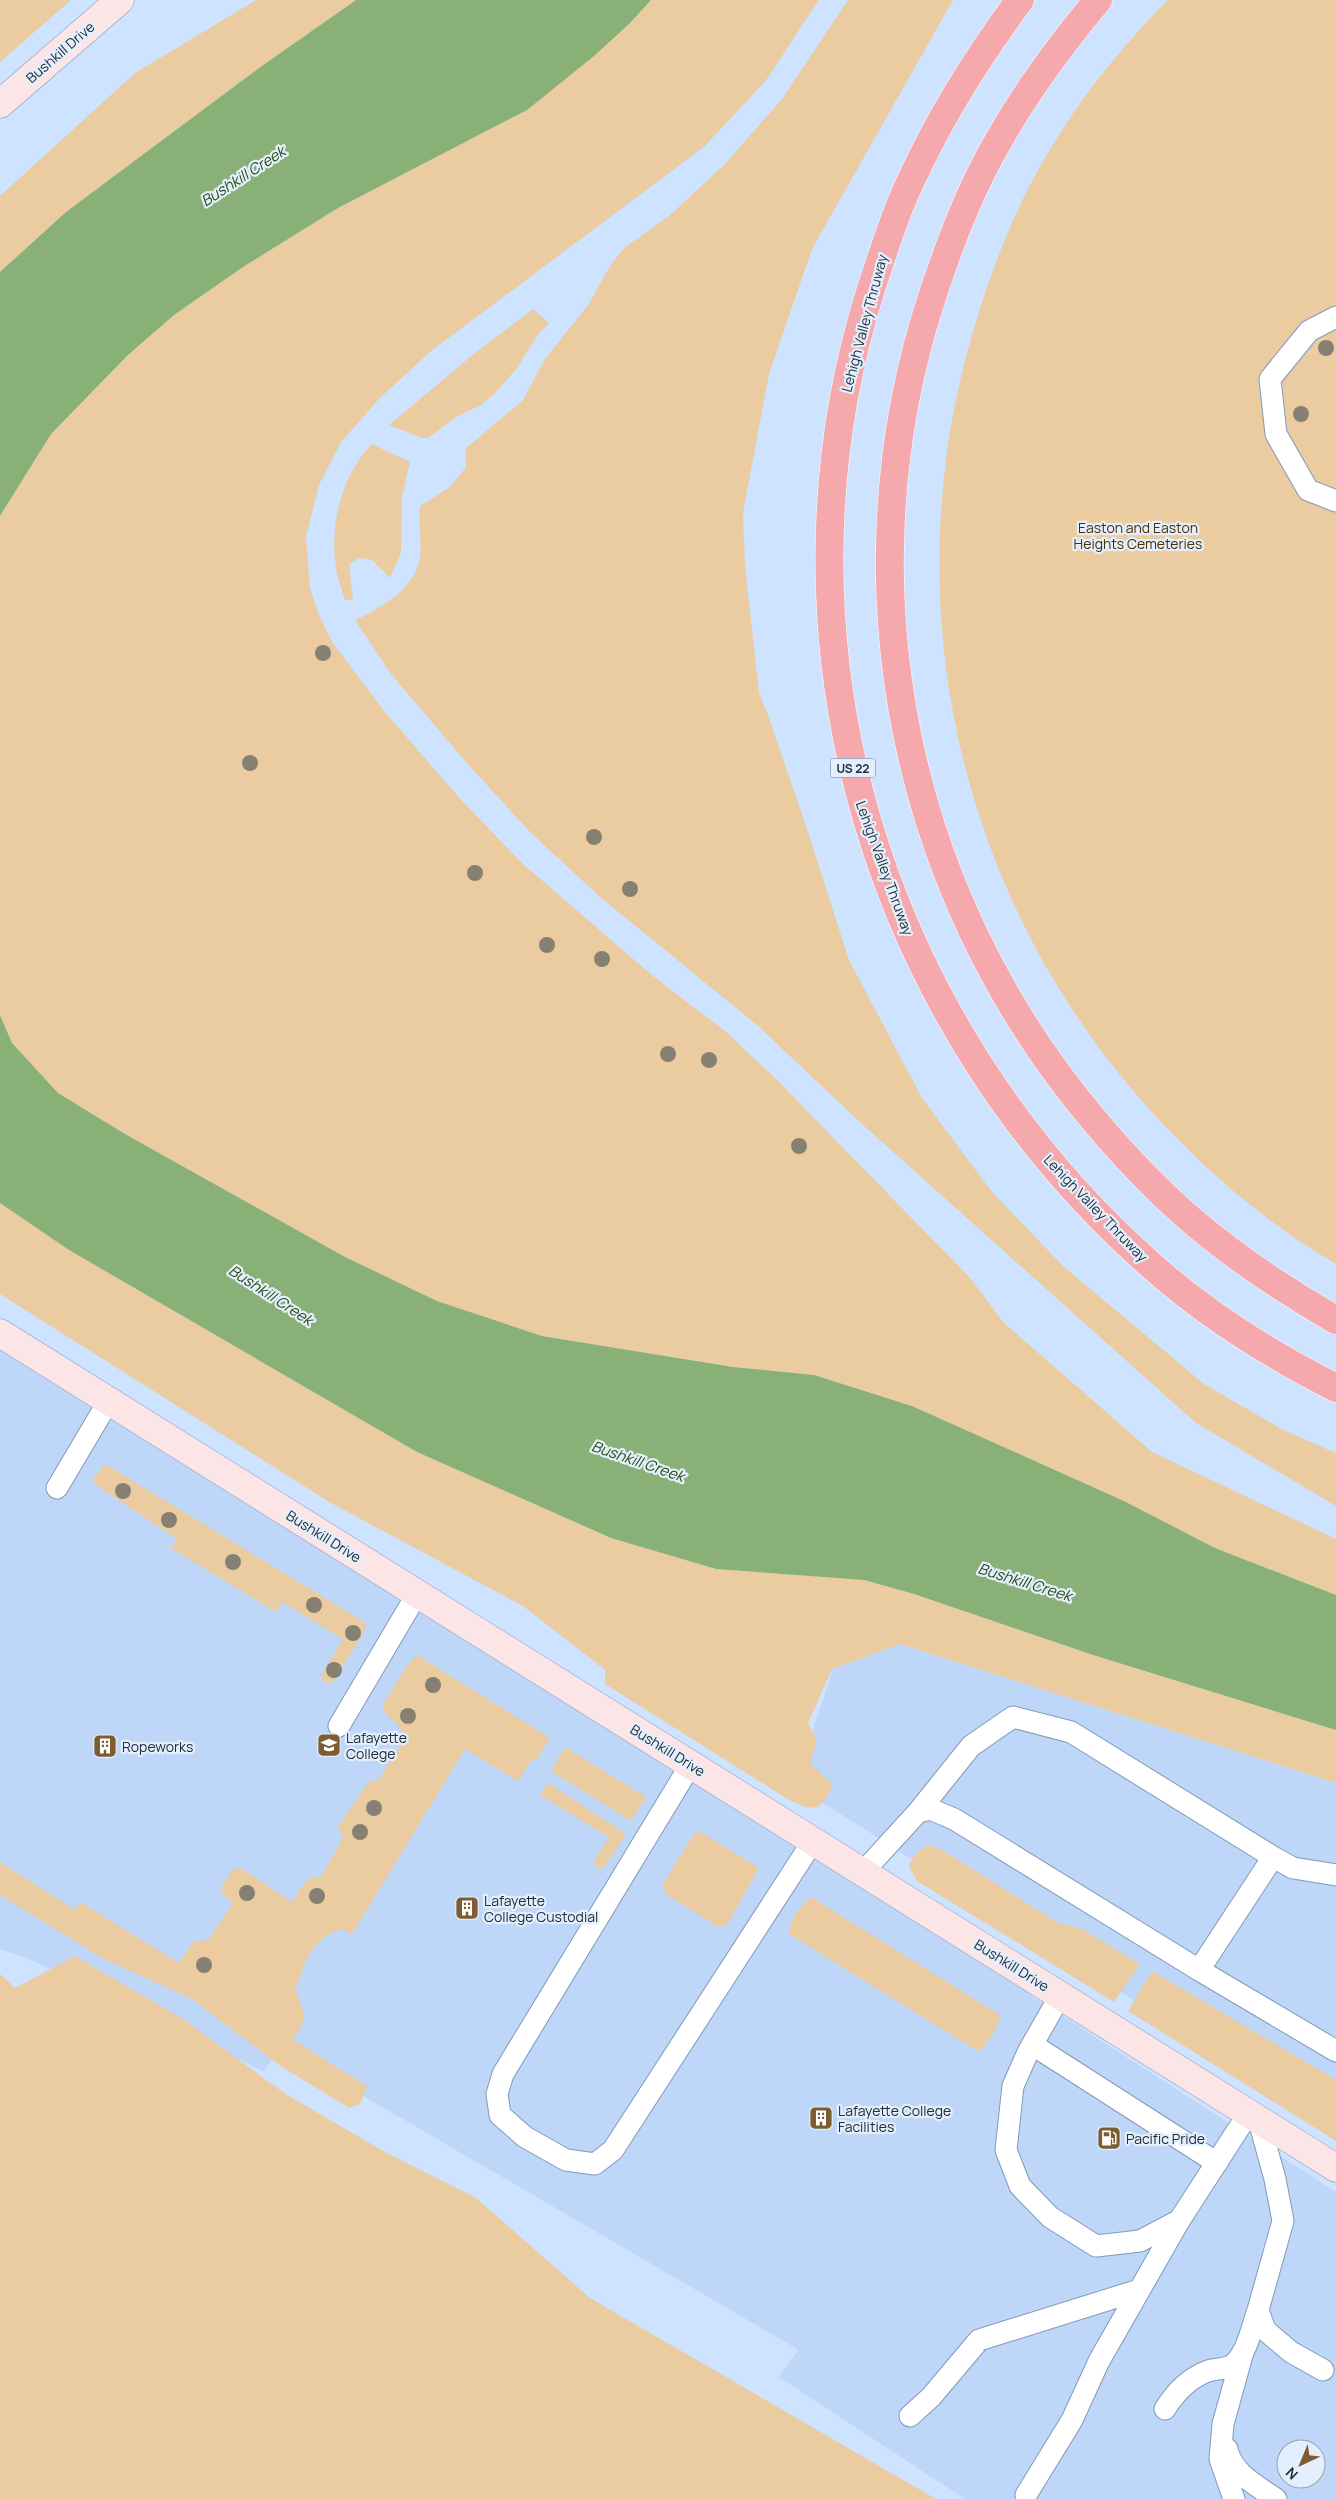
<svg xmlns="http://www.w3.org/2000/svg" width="1336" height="2499" viewBox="0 0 1336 2499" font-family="Manrope,sans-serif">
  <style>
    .built { fill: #bed6f7; fill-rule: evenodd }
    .green { fill: #ebcca1 }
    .water { fill: #89b077 }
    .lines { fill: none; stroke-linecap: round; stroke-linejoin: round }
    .lane-casing { stroke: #8199ba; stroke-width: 23 }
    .secondary-casing { stroke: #8199ba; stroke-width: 29 }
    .highway-casing { stroke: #fff; stroke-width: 29 }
    .lane { stroke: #fff; stroke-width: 21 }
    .secondary { stroke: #fce5e6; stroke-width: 28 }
    .highway { stroke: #f5a9ad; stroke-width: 28 }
    .tree { fill: #868073 }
    .labels { text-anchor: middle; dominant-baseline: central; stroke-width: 4.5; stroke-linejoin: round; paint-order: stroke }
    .shield { fill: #e4effd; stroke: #5d6774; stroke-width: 1 }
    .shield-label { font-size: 12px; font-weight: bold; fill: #232d3a }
    .street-label { font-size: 14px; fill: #232d3a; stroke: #e4effd }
    .park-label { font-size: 14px; fill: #4b2f00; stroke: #e4effd }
    .poi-label { font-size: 14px; fill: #232d3a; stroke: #e4effd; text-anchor: start }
    .water-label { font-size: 15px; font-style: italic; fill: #284c11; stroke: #e4effd }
  </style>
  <rect width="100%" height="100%" fill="#cee3ff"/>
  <path class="built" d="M 0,1330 L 1039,1981 L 1030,1995 L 1336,2192 L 1336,2499 L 965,2499 L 779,2377 L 799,2350 L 281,2048 L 263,2071 L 29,1959 L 0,1949 ZM 1286,2449 L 1316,2449 L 1316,2479 L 1286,2479 Z
    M 900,1644 L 1336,1783 L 1336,2129 L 795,1785 L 833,1669 Z"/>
  <path class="green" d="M 0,0 L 71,0 L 0,62 Z
    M 256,0 L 356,0 L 259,68 L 66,212 L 0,272 L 0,196 L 135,73 Z
    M 651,0 L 819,0 L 767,79 L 705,146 L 431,351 L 380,398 L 341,442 L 319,485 L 306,536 L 310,588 L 319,615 L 332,642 L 385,712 L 462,801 L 523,864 L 653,976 L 725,1031 L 777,1080 L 972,1280 L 1003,1322 L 1152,1452 L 1336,1539 L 1336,1595 L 1215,1548 L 1124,1501 L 912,1406 L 814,1375 L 733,1367 L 542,1336 L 437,1301 L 345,1257 L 125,1134 L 58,1093 L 12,1043 L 0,1015 L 0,516 L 51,434 L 128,355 L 174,315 L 243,267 L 338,208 L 527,110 L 630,23 Z
    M 848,0 L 953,0 L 812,249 L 769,374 L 743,513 L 745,566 L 759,693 L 768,715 L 807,829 L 849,960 L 922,1098 L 992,1192 L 1063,1266 L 1204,1384 L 1283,1430 L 1336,1453 L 1336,1506 L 1196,1423 L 862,1124 L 757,1025 L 600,897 L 530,832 L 465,761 L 391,674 L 355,620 C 381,608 415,589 420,557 C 422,540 418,523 420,506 L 450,487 L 466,467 L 466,448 L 523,400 L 545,359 L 588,305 L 610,266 L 624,248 L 669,216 L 724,165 L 782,99 Z
    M 1168,0 L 1336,0 L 1336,1264 C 1259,1219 1193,1160 1135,1093 C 950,877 892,582 979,312 C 995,261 1015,210 1042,163 C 1076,103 1119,49 1168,0 Z
    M 533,309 L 549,323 L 537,336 L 517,368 L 495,393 L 481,405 L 458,416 L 428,438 L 422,438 L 389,425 L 475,353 Z
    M 372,444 L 410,462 L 402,497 L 401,553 L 390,578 L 372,560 L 359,558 L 349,564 L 353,600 L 345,600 C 342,589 337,578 336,567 C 329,525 342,474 372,444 Z
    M 0,1203 L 69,1250 L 417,1452 L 611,1538 L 716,1569 L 864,1580 L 914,1594 L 1093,1655 L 1336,1730 L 1336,1783 L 900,1644 L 832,1669 L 808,1723 L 817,1740 L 810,1763 L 833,1785 C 820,1812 815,1812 789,1800 L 605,1684 L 605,1670 L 523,1606 L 331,1503 L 0,1294 Z
    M 105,1464 L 366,1623 L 364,1632 L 333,1682 L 328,1684 L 323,1681 L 321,1675 L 343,1639 L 282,1602 L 276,1612 L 171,1548 L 177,1539 L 93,1483 L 94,1478 Z
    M 417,1655 L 550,1738 L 537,1759 L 531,1761 L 518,1781 L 465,1749 L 352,1934 L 342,1929 C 309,1940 307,1960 295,1989 C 304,2013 310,2019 292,2039 L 367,2086 L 360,2104 L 349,2108 L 279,2065 L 192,1999 L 102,1958 L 0,1895 L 0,1862 L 75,1910 L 80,1902 L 179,1963 L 193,1942 L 208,1940 L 233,1903 L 223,1894 L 221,1887 L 233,1869 L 241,1868 L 292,1902 C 299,1892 306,1873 320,1878 L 343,1838 L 338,1827 L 367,1784 L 372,1780 L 378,1781 L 403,1741 C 406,1724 387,1722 382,1706 L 407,1666 Z
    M 565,1747 L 646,1797 L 631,1821 L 551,1771 Z
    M 548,1783 L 626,1834 L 602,1870 L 593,1863 L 609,1837 L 540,1795 Z
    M 699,1831 L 759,1868 L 727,1925 L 719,1927 L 667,1895 L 662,1886 L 693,1835 Z
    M 930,1845 L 942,1850 L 1058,1923 L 1082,1929 L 1140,1964 L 1114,2002 L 917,1881 L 909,1866 C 914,1854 918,1850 930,1845 Z
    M 811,1897 L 1000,2015 C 999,2029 988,2041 979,2052 L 789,1934 C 790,1917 799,1908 811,1897 Z
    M 75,1956 L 183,2019 L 287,2095 L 387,2153 L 476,2198 L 590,2298 L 936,2499 L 0,2499 L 0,1974 L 15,1988 Z
    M 1152,1971 L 1336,2080 L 1336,2141 L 1128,2011 Z"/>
  <path class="water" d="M 356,0 L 651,0 L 630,23 L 594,56 L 527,110 L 338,208 L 243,267 L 174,315 L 128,355 L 51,434 L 0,516 L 0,272 L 66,212 L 259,68 Z
    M 0,1015 L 12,1043 L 58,1093 L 125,1134 L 345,1257 L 437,1301 L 542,1336 L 733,1367 L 814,1375 L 912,1406 L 1124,1501 L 1215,1548 L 1336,1595 L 1336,1730 L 1093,1655 L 914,1594 L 864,1580 L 716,1569 L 611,1538 L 417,1452 L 69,1250 L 0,1203 Z"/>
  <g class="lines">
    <g class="lane-casing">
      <path id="lane" d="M 1336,317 L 1309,331 L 1270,379 L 1276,434 L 1308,490 L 1336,501
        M 57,1488 L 108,1402
        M 339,1726 L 417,1594
        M 691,1764 L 503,2074 L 497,2094 L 500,2115 L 525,2137 L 566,2160 L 595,2164 L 613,2150 L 813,1841
        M 918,1812 L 930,1809 L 954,1819 L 1199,1970
        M 1273,1857 L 1293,1868 L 1336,1875
        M 863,1872 L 918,1812 L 971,1746 L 1013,1717 L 1071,1732 L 1273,1857 L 1199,1970 L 1336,2051
        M 1060,1996 L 1028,2052 L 1013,2086 L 1006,2150 L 1020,2186 L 1050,2217 L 1096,2246 L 1140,2241 L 1178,2221
        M 1033,2045 L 1217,2163
        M 1259,2121 L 1275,2179 L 1283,2221 L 1258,2310 L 1265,2330 L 1291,2352 L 1323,2370
        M 1165,2409 C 1175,2393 1189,2378 1208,2371 C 1215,2369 1225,2369 1231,2366 C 1247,2356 1252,2326 1258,2310
        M 910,2416 L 931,2397 L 979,2340 L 1139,2290
        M 1227,2449 C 1232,2473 1256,2485 1276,2499
        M 1026,2495 L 1072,2420 L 1099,2361 L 1179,2221 L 1248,2114
        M 1234,2499 L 1220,2459 L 1223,2424 L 1243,2352"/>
    </g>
    <g class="secondary-casing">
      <path id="secondary" d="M 0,104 L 120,0
        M 0,1333 L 1336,2168"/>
    </g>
    <g class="highway-casing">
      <path id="highway" d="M 1020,0 C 979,55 943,112 914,174 C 896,210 884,250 871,289 C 760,640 877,1025 1153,1267 C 1208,1316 1271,1355 1336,1388
        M 1098,0 C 1062,43 1028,89 1000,138 C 971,187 951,240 933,294 C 839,577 901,892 1094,1120 C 1125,1157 1159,1193 1196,1224 C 1240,1261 1287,1292 1336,1320"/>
    </g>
    <use href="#lane" class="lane"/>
    <use href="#secondary" class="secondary"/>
    <use href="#highway" class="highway"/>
  </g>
  <g class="tree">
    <circle cx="1326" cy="348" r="8"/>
    <circle cx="1301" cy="414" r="8"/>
    <circle cx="323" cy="653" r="8"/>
    <circle cx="250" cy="763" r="8"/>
    <circle cx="594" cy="837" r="8"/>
    <circle cx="475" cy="873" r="8"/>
    <circle cx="630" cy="889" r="8"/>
    <circle cx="547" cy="945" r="8"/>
    <circle cx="602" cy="959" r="8"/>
    <circle cx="668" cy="1054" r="8"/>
    <circle cx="709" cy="1060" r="8"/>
    <circle cx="799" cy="1146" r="8"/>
    <circle cx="123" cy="1491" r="8"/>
    <circle cx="169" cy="1520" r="8"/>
    <circle cx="233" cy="1562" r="8"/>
    <circle cx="314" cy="1605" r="8"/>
    <circle cx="353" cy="1633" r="8"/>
    <circle cx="334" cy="1670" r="8"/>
    <circle cx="433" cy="1685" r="8"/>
    <circle cx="408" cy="1716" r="8"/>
    <circle cx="374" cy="1808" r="8"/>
    <circle cx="360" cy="1832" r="8"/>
    <circle cx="247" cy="1893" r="8"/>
    <circle cx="317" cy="1896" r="8"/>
    <circle cx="204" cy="1965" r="8"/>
  </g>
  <defs>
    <g id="university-square" transform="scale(1.25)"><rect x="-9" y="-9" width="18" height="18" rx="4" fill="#7b5d31" stroke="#e4effd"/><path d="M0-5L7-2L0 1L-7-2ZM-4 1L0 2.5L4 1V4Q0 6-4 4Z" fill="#fff"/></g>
    <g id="building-square" transform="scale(1.25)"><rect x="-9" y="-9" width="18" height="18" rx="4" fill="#7b5d31" stroke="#e4effd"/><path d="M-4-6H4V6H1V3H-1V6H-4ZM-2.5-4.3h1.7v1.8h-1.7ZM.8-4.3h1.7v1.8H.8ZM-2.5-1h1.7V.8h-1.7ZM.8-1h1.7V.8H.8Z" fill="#fff"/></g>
    <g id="fuel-square" transform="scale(1.25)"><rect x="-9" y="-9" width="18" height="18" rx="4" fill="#7b5d31" stroke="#e4effd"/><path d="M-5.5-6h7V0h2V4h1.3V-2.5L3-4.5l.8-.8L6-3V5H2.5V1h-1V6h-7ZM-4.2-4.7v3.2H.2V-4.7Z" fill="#fff"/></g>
  </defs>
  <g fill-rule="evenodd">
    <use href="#university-square" x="329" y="1745"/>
    <use href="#building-square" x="105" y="1746"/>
    <use href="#building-square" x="467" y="1908"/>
    <use href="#building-square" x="821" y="2118"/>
    <use href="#fuel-square" x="1109" y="2138"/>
  </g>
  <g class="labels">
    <rect class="shield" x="830.5" y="758.5" width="45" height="19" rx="4"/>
    <g class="shield-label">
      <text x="853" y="768">US 22</text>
    </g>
    <g class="street-label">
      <text transform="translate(60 52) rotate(-41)">Bushkill Drive</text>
      <text transform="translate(864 323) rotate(-75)">Lehigh Valley Thruway</text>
      <text transform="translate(885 868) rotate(70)">Lehigh Valley Thruway</text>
      <text transform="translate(1096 1208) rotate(46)">Lehigh Valley Thruway</text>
      <text transform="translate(324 1536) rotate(32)">Bushkill Drive</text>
      <text transform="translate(668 1750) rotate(32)">Bushkill Drive</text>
      <text transform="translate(1012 1965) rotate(32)">Bushkill Drive</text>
    </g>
    <g class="park-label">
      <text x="1138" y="527">Easton and Easton<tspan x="1138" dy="16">Heights Cemeteries</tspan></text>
    </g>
    <g class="poi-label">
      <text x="346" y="1737">Lafayette<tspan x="346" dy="16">College</tspan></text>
      <text x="122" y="1746">Ropeworks</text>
      <text x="484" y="1900">Lafayette<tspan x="484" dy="16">College Custodial</tspan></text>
      <text x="838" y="2110">Lafayette College<tspan x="838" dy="16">Facilities</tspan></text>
      <text x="1126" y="2138">Pacific Pride</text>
    </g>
    <g class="water-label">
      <text transform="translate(243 176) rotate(-33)">Bushkill Creek</text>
      <text transform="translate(271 1295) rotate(33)">Bushkill Creek</text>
      <text transform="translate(638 1461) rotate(19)">Bushkill Creek</text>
      <text transform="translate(1025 1582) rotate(17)">Bushkill Creek</text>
    </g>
  </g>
  <g transform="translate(1301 2464) rotate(224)"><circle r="24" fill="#e4effd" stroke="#97a1af"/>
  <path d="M0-4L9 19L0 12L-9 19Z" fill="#7b5d31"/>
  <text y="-8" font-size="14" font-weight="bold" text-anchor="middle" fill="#232d3a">N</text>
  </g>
</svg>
